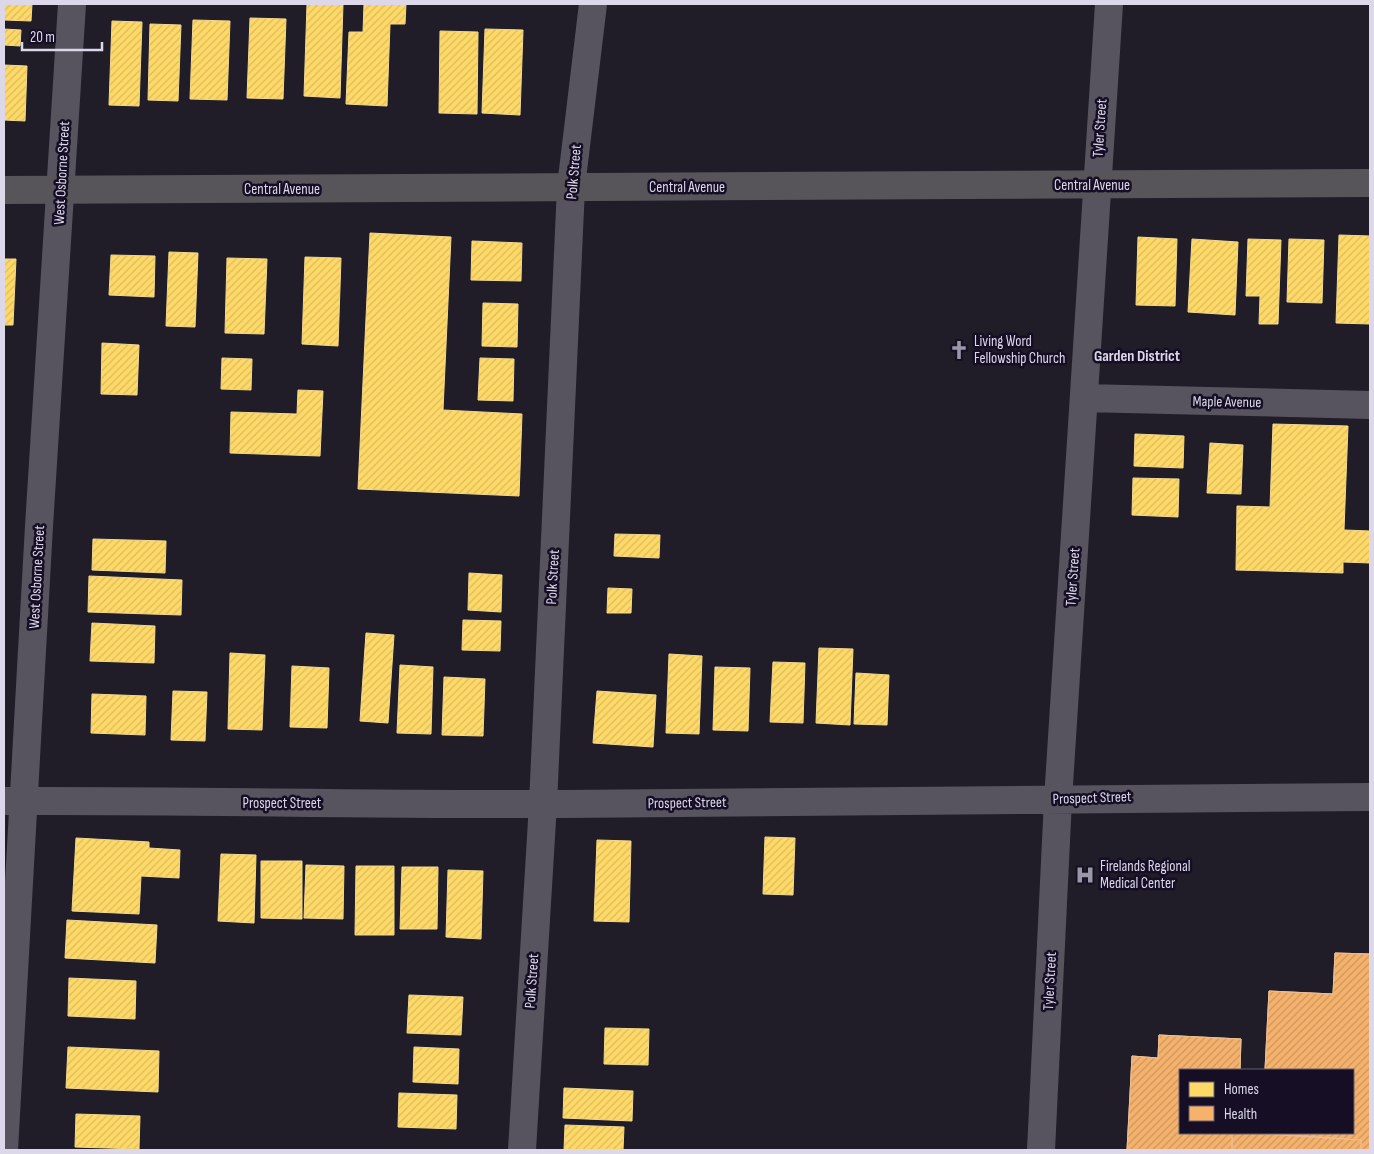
<svg xmlns="http://www.w3.org/2000/svg" width="1374" height="1154" viewBox="0 0 1374 1154" font-family="'Sofia Sans Condensed',sans-serif">
  <style>
    .homes { fill: url(#homes-hatch); stroke: #f4d98d }
    .health { fill: url(#health-hatch); stroke: #eebd91 }
    .lines { fill: none; stroke-linecap: round; stroke-linejoin: round }
    .street { stroke: #57545f; stroke-width: 28 }
    .secondary { stroke: #58555a; stroke-width: 28 }
    .labels { text-anchor: middle; dominant-baseline: central; stroke-width: 5; stroke-linejoin: round; paint-order: stroke }
    .street-label { font-size: 15px; fill: #dcd8e9; stroke: #150e25 }
    .poi-label { font-size: 15px; fill: #dcd8e9; stroke: #150e25; text-anchor: start }
    .neighbourhood-label { font-size: 16px; font-weight: bold; fill: #dcd8e9; stroke: #150e25 }
  </style>
  <defs>
    <pattern id="homes-hatch" width="6" height="6" patternUnits="userSpaceOnUse" patternTransform="scale(1.25)"><rect width="6" height="6" fill="#ffd966"/><path d="M-1 1l2-2M0 6l6-6M5 7l2-2" fill="none" stroke="#d9bb60"/></pattern>
    <pattern id="health-hatch" width="6" height="6" patternUnits="userSpaceOnUse" patternTransform="scale(1.25)"><rect width="6" height="6" fill="#f6b26b"/><path d="M-1 1l2-2M0 6l6-6M5 7l2-2" fill="none" stroke="#c99662"/></pattern>
  </defs>
  <rect width="100%" height="100%" fill="#201d29"/>
  <path class="homes" d="M 4,4 L 32,4 L 31,21 L 4,20 Z
    M 307,4 L 343,4 L 340,98 L 304,96 Z
    M 364,4 L 406,4 L 405,24 L 390,24 L 387,106 L 346,104 L 349,32 L 363,32 Z
    M 250,18 L 286,19 L 283,99 L 247,98 Z
    M 193,20 L 230,21 L 227,100 L 190,99 Z
    M 112,21 L 142,22 L 139,106 L 109,105 Z
    M 150,24 L 181,25 L 178,101 L 148,100 Z
    M 4,29 L 21,30 L 20,46 L 4,45 Z
    M 485,29 L 523,30 L 520,115 L 482,113 Z
    M 440,31 L 478,32 L 477,114 L 439,113 Z
    M 4,65 L 27,66 L 25,121 L 4,120 Z
    M 370,233 L 451,237 L 443,410 L 522,414 L 519,496 L 358,489 Z
    M 1339,235 L 1370,236 L 1370,324 L 1336,323 Z
    M 1138,237 L 1177,239 L 1175,306 L 1136,305 Z
    M 1192,239 L 1238,242 L 1235,315 L 1188,312 Z
    M 1248,239 L 1281,240 L 1278,324 L 1259,324 L 1260,296 L 1246,296 Z
    M 1289,239 L 1324,240 L 1322,303 L 1287,302 Z
    M 472,241 L 522,243 L 521,281 L 471,280 Z
    M 169,252 L 198,253 L 195,327 L 166,326 Z
    M 111,255 L 155,256 L 154,297 L 109,295 Z
    M 305,257 L 341,258 L 338,346 L 302,344 Z
    M 227,258 L 267,259 L 264,334 L 225,333 Z
    M 4,259 L 16,259 L 13,325 L 4,325 Z
    M 483,303 L 518,304 L 517,347 L 482,346 Z
    M 102,343 L 139,345 L 137,395 L 101,394 Z
    M 222,358 L 252,359 L 251,390 L 221,389 Z
    M 480,358 L 514,359 L 513,401 L 478,400 Z
    M 298,390 L 323,391 L 320,456 L 230,453 L 231,412 L 297,414 Z
    M 1273,424 L 1348,426 L 1344,530 L 1370,531 L 1370,563 L 1343,562 L 1343,573 L 1236,570 L 1237,506 L 1270,507 Z
    M 1135,434 L 1184,436 L 1183,468 L 1134,466 Z
    M 1210,443 L 1243,445 L 1241,494 L 1207,493 Z
    M 1133,478 L 1179,479 L 1178,517 L 1132,515 Z
    M 615,534 L 660,535 L 659,558 L 614,556 Z
    M 93,539 L 166,541 L 165,573 L 92,570 Z
    M 469,573 L 502,575 L 501,612 L 468,610 Z
    M 89,576 L 182,580 L 181,615 L 88,612 Z
    M 608,588 L 632,589 L 631,613 L 607,613 Z
    M 463,620 L 501,621 L 500,651 L 462,650 Z
    M 92,623 L 155,626 L 154,663 L 90,661 Z
    M 366,633 L 394,635 L 388,723 L 360,721 Z
    M 819,648 L 853,649 L 850,725 L 816,723 Z
    M 230,653 L 265,655 L 262,730 L 228,729 Z
    M 669,654 L 702,656 L 699,734 L 666,733 Z
    M 773,662 L 805,663 L 803,723 L 770,722 Z
    M 400,665 L 433,667 L 431,734 L 397,733 Z
    M 292,666 L 329,668 L 327,728 L 290,727 Z
    M 715,667 L 750,668 L 748,731 L 713,730 Z
    M 856,673 L 889,675 L 887,725 L 854,724 Z
    M 444,677 L 485,679 L 483,736 L 442,735 Z
    M 173,691 L 207,692 L 205,741 L 171,740 Z
    M 597,691 L 656,695 L 653,747 L 593,743 Z
    M 92,694 L 146,696 L 145,735 L 91,733 Z
    M 765,837 L 795,838 L 793,895 L 763,894 Z
    M 76,838 L 149,842 L 149,848 L 180,850 L 179,878 L 141,876 L 139,914 L 72,911 Z
    M 597,840 L 631,841 L 629,922 L 594,921 Z
    M 221,854 L 256,855 L 254,923 L 218,921 Z
    M 261,861 L 302,861 L 302,919 L 261,918 Z
    M 306,865 L 344,866 L 343,919 L 304,918 Z
    M 356,866 L 394,866 L 394,935 L 355,935 Z
    M 402,867 L 438,867 L 437,929 L 400,929 Z
    M 448,870 L 483,871 L 481,939 L 446,937 Z
    M 67,920 L 157,925 L 155,963 L 65,958 Z
    M 69,978 L 136,981 L 135,1019 L 68,1016 Z
    M 409,995 L 463,997 L 461,1035 L 407,1033 Z
    M 605,1028 L 649,1029 L 648,1065 L 604,1064 Z
    M 68,1047 L 159,1051 L 158,1092 L 66,1088 Z
    M 414,1047 L 459,1049 L 458,1084 L 413,1082 Z
    M 564,1088 L 633,1091 L 632,1121 L 563,1118 Z
    M 399,1093 L 457,1095 L 456,1129 L 398,1127 Z
    M 76,1114 L 140,1116 L 139,1149 L 75,1147 Z
    M 565,1125 L 624,1127 L 623,1150 L 564,1150 Z"/>
  <path class="health" d="M 1335,953 L 1370,954 L 1370,1150 L 1361,1150 L 1361,1140 L 1263,1134 L 1353,1133 L 1353,1070 L 1265,1070 L 1269,991 L 1333,994 Z
    M 1335,953 L 1370,954 L 1370,1150 L 1127,1150 L 1132,1056 L 1158,1058 L 1159,1035 L 1241,1039 L 1240,1070 L 1180,1070 L 1180,1133 L 1353,1133 L 1353,1070 L 1265,1070 L 1269,991 L 1333,994 Z
    M 1159,1035 L 1241,1039 L 1240,1070 L 1180,1070 L 1180,1133 L 1232,1133 L 1232,1150 L 1127,1150 L 1132,1056 L 1158,1058 Z
    M 1232,1133 L 1263,1133 L 1361,1140 L 1361,1150 L 1232,1150 Z"/>
  <g class="lines">
    <path class="street" d="M 1084,398 L 1370,405
      M 4,801 C 185,800 365,805 546,804 C 821,803 1096,797 1370,797
      M 4,1150 L 39,526 L 72,4
      M 522,1150 L 543,804 L 571,187 L 593,4
      M 1041,1150 L 1058,800 L 1109,4"/>
    <path class="secondary" d="M 4,190 L 1370,183"/>
  </g>
  <defs>
    <g id="church-bare" transform="scale(1.5)"><path d="M-1.2-6h2.4v3.5h3.3v2.4h-3.3V6h-2.4V-.1h-3.3v-2.4h3.3Z" fill="#9a97a6" stroke="#150e25" stroke-width="2.5" paint-order="stroke"/></g>
    <g id="hospital-bare" transform="scale(1.5)"><path d="M-5-5h3v3.5h4V-5h3V5h-3V1.5h-4V5h-3Z" fill="#9a97a6" stroke="#150e25" stroke-width="2.5" paint-order="stroke"/></g>
  </defs>
  <g fill-rule="evenodd">
    <use href="#church-bare" x="959" y="350"/>
    <use href="#hospital-bare" x="1085" y="875"/>
  </g>
  <g class="labels">
    <g class="street-label">
      <text transform="translate(1100 128) rotate(-86)">Tyler Street</text>
      <text transform="translate(574 172) rotate(-85)">Polk Street</text>
      <text transform="translate(62 173) rotate(-87)">West Osborne Street</text>
      <text x="1092" y="185">Central Avenue</text>
      <text x="687" y="187">Central Avenue</text>
      <text x="282" y="189">Central Avenue</text>
      <text transform="translate(1227 402) rotate(1)">Maple Avenue</text>
      <text transform="translate(37 577) rotate(-87)">West Osborne Street</text>
      <text transform="translate(553 577) rotate(-87)">Polk Street</text>
      <text transform="translate(1073 577) rotate(-86)">Tyler Street</text>
      <text transform="translate(1092 798) rotate(-2)">Prospect Street</text>
      <text x="282" y="803">Prospect Street</text>
      <text transform="translate(687 803) rotate(-1)">Prospect Street</text>
      <text transform="translate(532 981) rotate(-86)">Polk Street</text>
      <text transform="translate(1050 981) rotate(-87)">Tyler Street</text>
    </g>
    <g class="poi-label">
      <text x="974" y="341">Living Word<tspan x="974" dy="17">Fellowship Church</tspan></text>
      <text x="1100" y="866">Firelands Regional<tspan x="1100" dy="17">Medical Center</tspan></text>
    </g>
    <g class="neighbourhood-label">
      <text x="1137" y="356">Garden District</text>
    </g>
  </g>
  <rect width="1374" height="1154" fill="none" stroke="#dcd8e9" stroke-width="10"/>
  <rect x="1179" y="1069" width="175" height="65" fill="#150e25" stroke="#655f73"/>
  <rect x="1189" y="1082" width="25" height="15" fill="#ffd966" stroke="#655f73"/>
  <text x="1224" y="1094" font-size="15" fill="#dcd8e9">Homes</text>
  <rect x="1189" y="1106" width="25" height="15" fill="#f6b26b" stroke="#655f73"/>
  <text x="1224" y="1119" font-size="15" fill="#dcd8e9">Health</text>
  <path d="M22 42v8h80v-8" fill="none" stroke="#dcd8e9" stroke-width="2.5"/>
  <text x="30" y="42" font-size="15" fill="#dcd8e9" stroke="#150e25" stroke-width="4" paint-order="stroke">20 m</text>
</svg>
